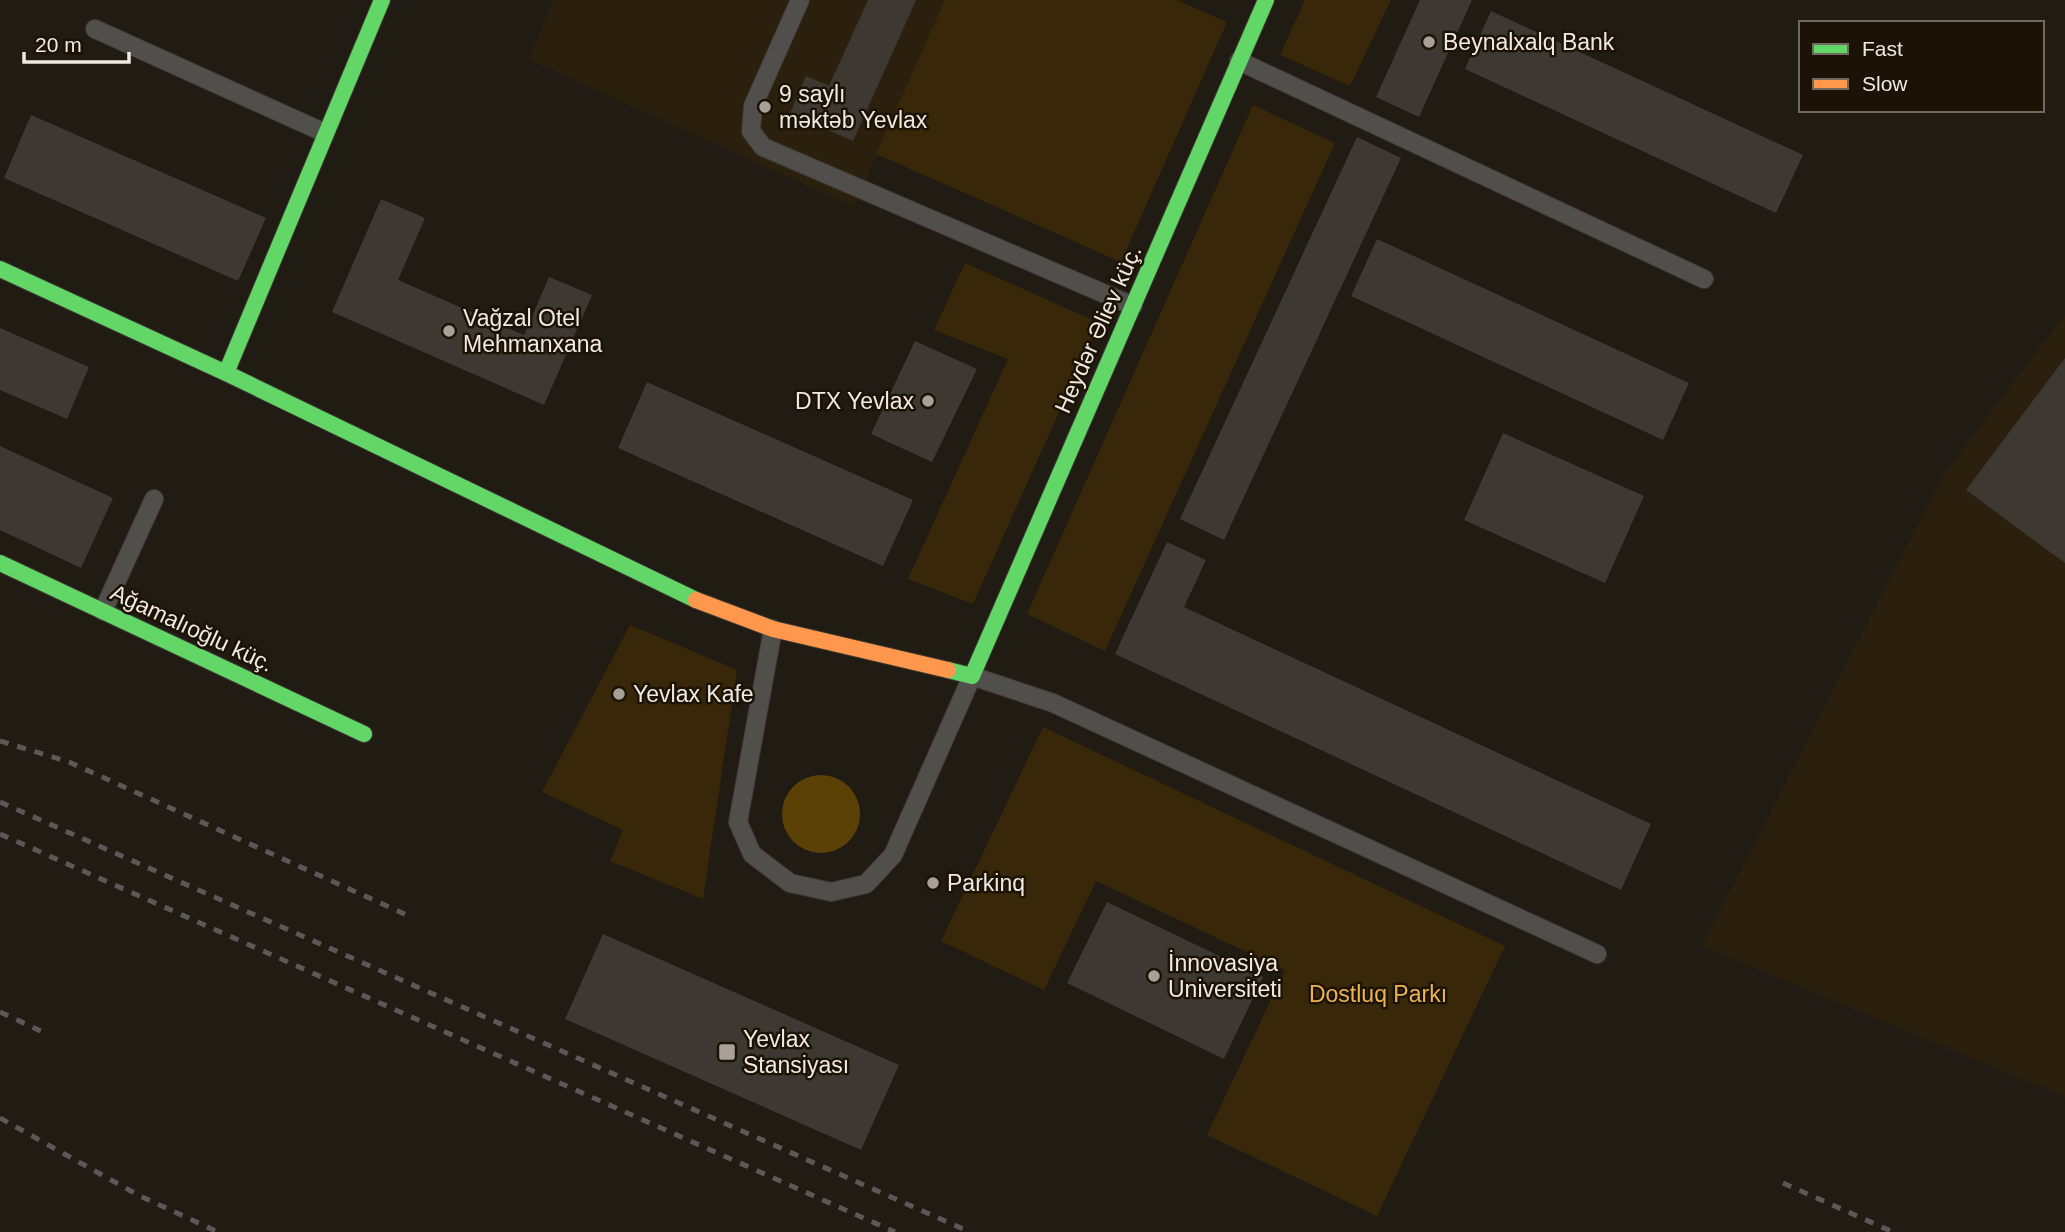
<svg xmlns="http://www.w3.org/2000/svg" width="2065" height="1232" viewBox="0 0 2065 1232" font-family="Arial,sans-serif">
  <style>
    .built { fill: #2b200d }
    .green { fill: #382809 }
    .water { fill: #5c4107 }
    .building { fill: #3d3932 }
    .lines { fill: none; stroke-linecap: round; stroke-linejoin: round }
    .lane-casing { stroke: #3c3730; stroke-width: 20 }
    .fast-casing { stroke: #3c3730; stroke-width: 18 }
    .slow-casing { stroke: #3c3730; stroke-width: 18 }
    .lane { stroke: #514f4c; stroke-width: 18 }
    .fast { stroke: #63d668; stroke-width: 16 }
    .slow { stroke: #ff974d; stroke-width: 16 }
    .rail { stroke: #5c5954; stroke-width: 5; stroke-dasharray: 9 9; stroke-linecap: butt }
    .poi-dot { fill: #a7a198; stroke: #1c1306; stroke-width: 2.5 }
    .labels { text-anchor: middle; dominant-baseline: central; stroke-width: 5; stroke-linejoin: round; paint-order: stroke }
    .poi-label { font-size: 23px; fill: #efe9df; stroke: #1c1306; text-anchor: start }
    .street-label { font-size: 23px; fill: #efe9df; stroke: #1c1306 }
    .park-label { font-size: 23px; fill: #ecb450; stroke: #1c1306 }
  </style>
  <rect width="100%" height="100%" fill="#201b13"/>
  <path class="built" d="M 554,0 L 945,0 L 854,207 L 528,59 Z
    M 2065,314 L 2065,1097 L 1702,946 L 1942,477 Z"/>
  <path class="green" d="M 945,0 L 1177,0 L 1227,22 L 1121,262 L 876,154 Z
    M 1305,0 L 1391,0 L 1350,86 L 1280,55 Z
    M 1253,105 L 1335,143 L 1105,651 L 1027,614 Z
    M 965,263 L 1099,323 L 973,604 L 908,579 L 1008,359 L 934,330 Z
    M 630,625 L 737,670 L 703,899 L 610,861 L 623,830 L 542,792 Z
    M 1043,727 L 1505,946 L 1377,1216 L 1207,1135 L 1285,970 L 1096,881 L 1044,990 L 941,941 Z"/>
  <path class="water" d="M782 814a39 39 0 1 1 78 0a39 39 0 1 1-78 0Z"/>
  <path class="building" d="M 868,0 L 916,0 L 853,141 L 790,113 L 806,76 L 829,86 Z
    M 1420,0 L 1472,0 L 1419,117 L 1376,97 Z
    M 1491,11 L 1803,155 L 1776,213 L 1465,69 Z
    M 31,115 L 266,218 L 238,281 L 4,178 Z
    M 1357,137 L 1401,158 L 1224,540 L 1180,519 Z
    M 381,199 L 425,218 L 398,280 L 524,335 L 549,277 L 592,295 L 544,405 L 332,312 Z
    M 1377,239 L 1689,383 L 1663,440 L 1351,296 Z
    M 0,328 L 89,367 L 67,419 L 0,390 Z
    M 915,341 L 977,369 L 932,462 L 871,434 Z
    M 2065,358 L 2065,563 L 1966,490 Z
    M 647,382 L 913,500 L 883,566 L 618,448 Z
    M 1503,433 L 1644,496 L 1605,583 L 1464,520 Z
    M 0,446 L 113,498 L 81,568 L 0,530 Z
    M 1167,542 L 1206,560 L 1184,607 L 1651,824 L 1621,890 L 1115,654 Z
    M 1107,902 L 1263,977 L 1224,1059 L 1067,983 Z
    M 603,934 L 899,1065 L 861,1150 L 565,1019 Z"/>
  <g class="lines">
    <g class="lane-casing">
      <path id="lane" d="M 800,0 L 753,106 L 751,131 L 763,147 L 1133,306
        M 95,29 L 325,133
        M 1239,61 L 1704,279
        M 103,611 L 154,499
        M 773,629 L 738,822 L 752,854 L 790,883 L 831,892 L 866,884 L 893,855 L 972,676 L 1053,703 L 1597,954"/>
    </g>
    <g class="fast-casing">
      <path id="fast" d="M 0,269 L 226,373 L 696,600
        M 226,373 L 382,0
        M 0,563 L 364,734
        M 948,670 L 972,676 L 1266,0"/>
    </g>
    <g class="slow-casing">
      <path id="slow" d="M 696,600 L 773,629 L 948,670"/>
    </g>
    <use href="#lane" class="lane"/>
    <use href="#fast" class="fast"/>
    <use href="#slow" class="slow"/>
    <path class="rail" d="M 0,741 L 69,762 L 409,916
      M 0,802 L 970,1232
      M 0,834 L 895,1232
      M 0,1012 L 43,1032
      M 0,1118 L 138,1195 L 218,1232
      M 1783,1183 L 1893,1232"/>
  </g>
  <g class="poi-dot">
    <circle cx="1429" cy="42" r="7"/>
    <circle cx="765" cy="107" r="7"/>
    <circle cx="449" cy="331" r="7"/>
    <circle cx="928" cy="401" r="7"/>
    <circle cx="619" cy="694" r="7"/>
    <circle cx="933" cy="883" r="7"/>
    <circle cx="1154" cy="976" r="7"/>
    <rect x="718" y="1043" width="18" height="18" rx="3.5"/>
  </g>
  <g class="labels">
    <g class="poi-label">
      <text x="1443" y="42">Beynalxalq Bank</text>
      <text x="779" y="94">9 saylı<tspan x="779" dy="26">məktəb Yevlax</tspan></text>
      <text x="463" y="318">Vağzal Otel<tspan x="463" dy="26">Mehmanxana</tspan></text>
      <text x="914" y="401" text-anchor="end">DTX Yevlax</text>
      <text x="633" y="694">Yevlax Kafe</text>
      <text x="947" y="883">Parkinq</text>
      <text x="1168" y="963">İnnovasiya<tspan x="1168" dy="26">Universiteti</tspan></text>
      <text x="743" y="1039">Yevlax<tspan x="743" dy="26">Stansiyası</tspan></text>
    </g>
    <g class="street-label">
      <text transform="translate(1098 329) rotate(-66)">Heydər Əliev küç.</text>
      <text transform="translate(192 628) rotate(25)">Ağamalıoğlu küç.</text>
    </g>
    <g class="park-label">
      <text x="1378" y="994">Dostluq Parkı</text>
    </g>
  </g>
  <rect x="1799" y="21" width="245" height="91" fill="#1c1306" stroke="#70695d" stroke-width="2"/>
  <rect x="1813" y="44" width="35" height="10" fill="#63d668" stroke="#70695d" stroke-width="2"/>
  <text x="1862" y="56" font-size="21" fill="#efe9df">Fast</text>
  <rect x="1813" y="79" width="35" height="10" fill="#ff974d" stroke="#70695d" stroke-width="2"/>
  <text x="1862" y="91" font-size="21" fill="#efe9df">Slow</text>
  <path d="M24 52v10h105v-10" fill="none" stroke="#efe9df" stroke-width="3.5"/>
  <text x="35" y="52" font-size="21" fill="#efe9df" stroke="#1c1306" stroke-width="5" paint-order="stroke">20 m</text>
</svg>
